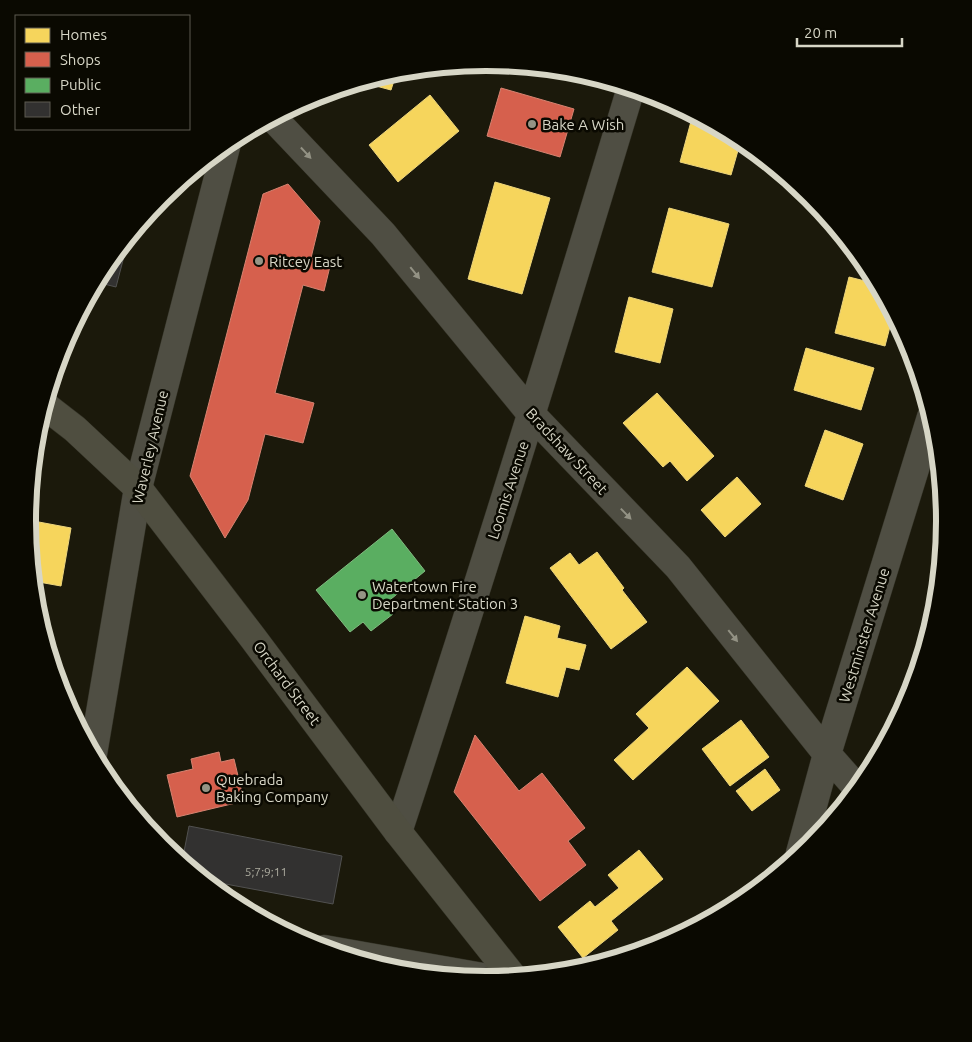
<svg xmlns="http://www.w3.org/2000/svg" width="972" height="1042" viewBox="0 0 972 1042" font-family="Ubuntu,sans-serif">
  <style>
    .homes { fill: #f6d55c; stroke: #edd57c }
    .shops { fill: #d6604d; stroke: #d68371 }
    .public { fill: #5aae61; stroke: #80ba7f }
    .building { fill: #323130; stroke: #515150 }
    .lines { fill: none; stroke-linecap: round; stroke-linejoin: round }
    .minor-casing { stroke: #343327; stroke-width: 29 }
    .tertiary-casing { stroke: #343327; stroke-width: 29 }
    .secondary-casing { stroke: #343327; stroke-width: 29 }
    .minor { stroke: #4f4e43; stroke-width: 28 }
    .tertiary { stroke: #4f4e43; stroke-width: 28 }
    .secondary { stroke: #4f4e40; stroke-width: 28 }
    .oneway { fill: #939284 }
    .poi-dot { fill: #959485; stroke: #0a0901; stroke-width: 2 }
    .labels { text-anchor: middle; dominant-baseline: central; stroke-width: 5; stroke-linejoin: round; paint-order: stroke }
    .number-label { font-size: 12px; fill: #aeada0 }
    .poi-label { font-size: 15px; fill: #d7d6c6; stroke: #0a0901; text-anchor: start }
    .street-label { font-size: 15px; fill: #d7d6c6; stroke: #0a0901 }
    .rim { fill: none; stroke: #d7d6c6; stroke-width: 6 }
  </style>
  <rect width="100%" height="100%" fill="#1b190b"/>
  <path class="homes" d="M 397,71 L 391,90 L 361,82 Z
    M 430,95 L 459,131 L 398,182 L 369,145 Z
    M 693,114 L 741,140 L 731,175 L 680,162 Z
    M 495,182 L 550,198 L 522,294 L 468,279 Z
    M 669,208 L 729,224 L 712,287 L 652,272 Z
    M 849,277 L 877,284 L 893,315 L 885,346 L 835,333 Z
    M 629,297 L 673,309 L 660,363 L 615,352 Z
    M 806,348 L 874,368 L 861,410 L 794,390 Z
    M 657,393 L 714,456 L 687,481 L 670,461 L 663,467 L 623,423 Z
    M 825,430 L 863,444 L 843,500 L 805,486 Z
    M 737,477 L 761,504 L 725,537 L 701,510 Z
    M 28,520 L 71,528 L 61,586 L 33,581 Z
    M 597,552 L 624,588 L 622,590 L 647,622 L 611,649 L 550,568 L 570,553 L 579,565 Z
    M 937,600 L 936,611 L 929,633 L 925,632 Z
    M 525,616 L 560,626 L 557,638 L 586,645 L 579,670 L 566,667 L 558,697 L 506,683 Z
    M 687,667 L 719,701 L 633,780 L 614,760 L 649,728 L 636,714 Z
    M 914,683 L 909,697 L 908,700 L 902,691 Z
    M 741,720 L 769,757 L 730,786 L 702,749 Z
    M 765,769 L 780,790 L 752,811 L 736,791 Z
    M 639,850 L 663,879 L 611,921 L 618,930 L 583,958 L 558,927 L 590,901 L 595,907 L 619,888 L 608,875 Z"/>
  <path class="shops" d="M 501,88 L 574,109 L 560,157 L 487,136 Z
    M 288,184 L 320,221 L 311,258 L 331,262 L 324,291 L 303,285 L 275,393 L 314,403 L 303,443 L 265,434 L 248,500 L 225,538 L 190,476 L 263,194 Z
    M 475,735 L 519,791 L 542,773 L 585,828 L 568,841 L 586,865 L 540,901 L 454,792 Z
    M 219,752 L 221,762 L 234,759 L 244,801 L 177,817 L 167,775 L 193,769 L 191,759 Z"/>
  <path class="public" d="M 392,529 L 425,571 L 385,604 L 393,614 L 371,631 L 363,622 L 350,632 L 316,590 Z"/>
  <path class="building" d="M 123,244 L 127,245 L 116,287 L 96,282 L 105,266 Z
    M 189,826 L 342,856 L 333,904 L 204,880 L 182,862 Z"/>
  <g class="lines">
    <g class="minor-casing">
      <path id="minor" d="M 273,118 L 383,234 L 532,415 L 678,567 L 827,754 L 857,788
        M 398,832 C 479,585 556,337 631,88
        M 800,853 L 827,754 L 931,417
        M 324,949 L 494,979"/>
    </g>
    <g class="tertiary-casing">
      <path id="tertiary" d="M 93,754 L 138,488 L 227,143"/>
    </g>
    <g class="secondary-casing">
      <path id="secondary" d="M 44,405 L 75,429 L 138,488 L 253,638 L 398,832 L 513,977"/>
    </g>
    <use href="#minor" class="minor"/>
    <use href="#tertiary" class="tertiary"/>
    <use href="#secondary" class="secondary"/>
  </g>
  <defs><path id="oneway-solid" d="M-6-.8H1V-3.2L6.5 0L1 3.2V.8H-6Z" transform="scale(1.25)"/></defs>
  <g class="oneway">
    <use href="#oneway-solid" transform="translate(306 153) rotate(47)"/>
    <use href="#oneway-solid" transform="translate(415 273) rotate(51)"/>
    <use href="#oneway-solid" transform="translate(626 514) rotate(46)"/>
    <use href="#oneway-solid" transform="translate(733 636) rotate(51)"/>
  </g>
  <g class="poi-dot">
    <circle cx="532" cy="124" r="5"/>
    <circle cx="259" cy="261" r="5"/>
    <circle cx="362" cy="595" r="5"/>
    <circle cx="206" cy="788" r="5"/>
  </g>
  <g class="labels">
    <g class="number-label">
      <text x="266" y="871">5;7;9;11</text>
    </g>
    <g class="poi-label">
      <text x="542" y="124">Bake A Wish</text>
      <text x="269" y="261">Ritcey East</text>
      <text x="372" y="586">Watertown Fire<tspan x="372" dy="17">Department Station 3</tspan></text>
      <text x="216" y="779">Quebrada<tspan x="216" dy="17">Baking Company</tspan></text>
    </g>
    <g class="street-label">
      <text transform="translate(150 447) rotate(-77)">Waverley Avenue</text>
      <text transform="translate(567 451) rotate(47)">Bradshaw Street</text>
      <text transform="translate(508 490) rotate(-72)">Loomis Avenue</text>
      <text transform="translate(864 635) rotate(-73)">Westminster Avenue</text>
      <text transform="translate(287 683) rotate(53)">Orchard Street</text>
    </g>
  </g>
  <path d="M0 0H972V1042H0ZM36 521a450 450 0 1 1 900 0a450 450 0 1 1-900 0Z" fill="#0a0901" fill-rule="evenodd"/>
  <path class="rim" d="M36 521a450 450 0 1 1 900 0a450 450 0 1 1-900 0Z"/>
  <rect x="15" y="15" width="175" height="115" fill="#0a0901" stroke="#5c5b50"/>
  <rect x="25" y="28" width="25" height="15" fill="#f6d55c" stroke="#5c5b50"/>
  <text x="60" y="40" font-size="15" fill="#d7d6c6">Homes</text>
  <rect x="25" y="52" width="25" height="15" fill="#d6604d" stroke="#5c5b50"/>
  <text x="60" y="65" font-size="15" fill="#d7d6c6">Shops</text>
  <rect x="25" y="78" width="25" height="15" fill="#5aae61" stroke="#5c5b50"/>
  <text x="60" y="90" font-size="15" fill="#d7d6c6">Public</text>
  <rect x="25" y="102" width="25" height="15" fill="#323130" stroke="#5c5b50"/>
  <text x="60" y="115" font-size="15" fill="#d7d6c6">Other</text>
  <path d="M797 38v8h105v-8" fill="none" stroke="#d7d6c6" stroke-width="2.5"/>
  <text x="804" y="38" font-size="15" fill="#d7d6c6" stroke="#0a0901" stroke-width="4" paint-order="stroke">20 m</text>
</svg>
